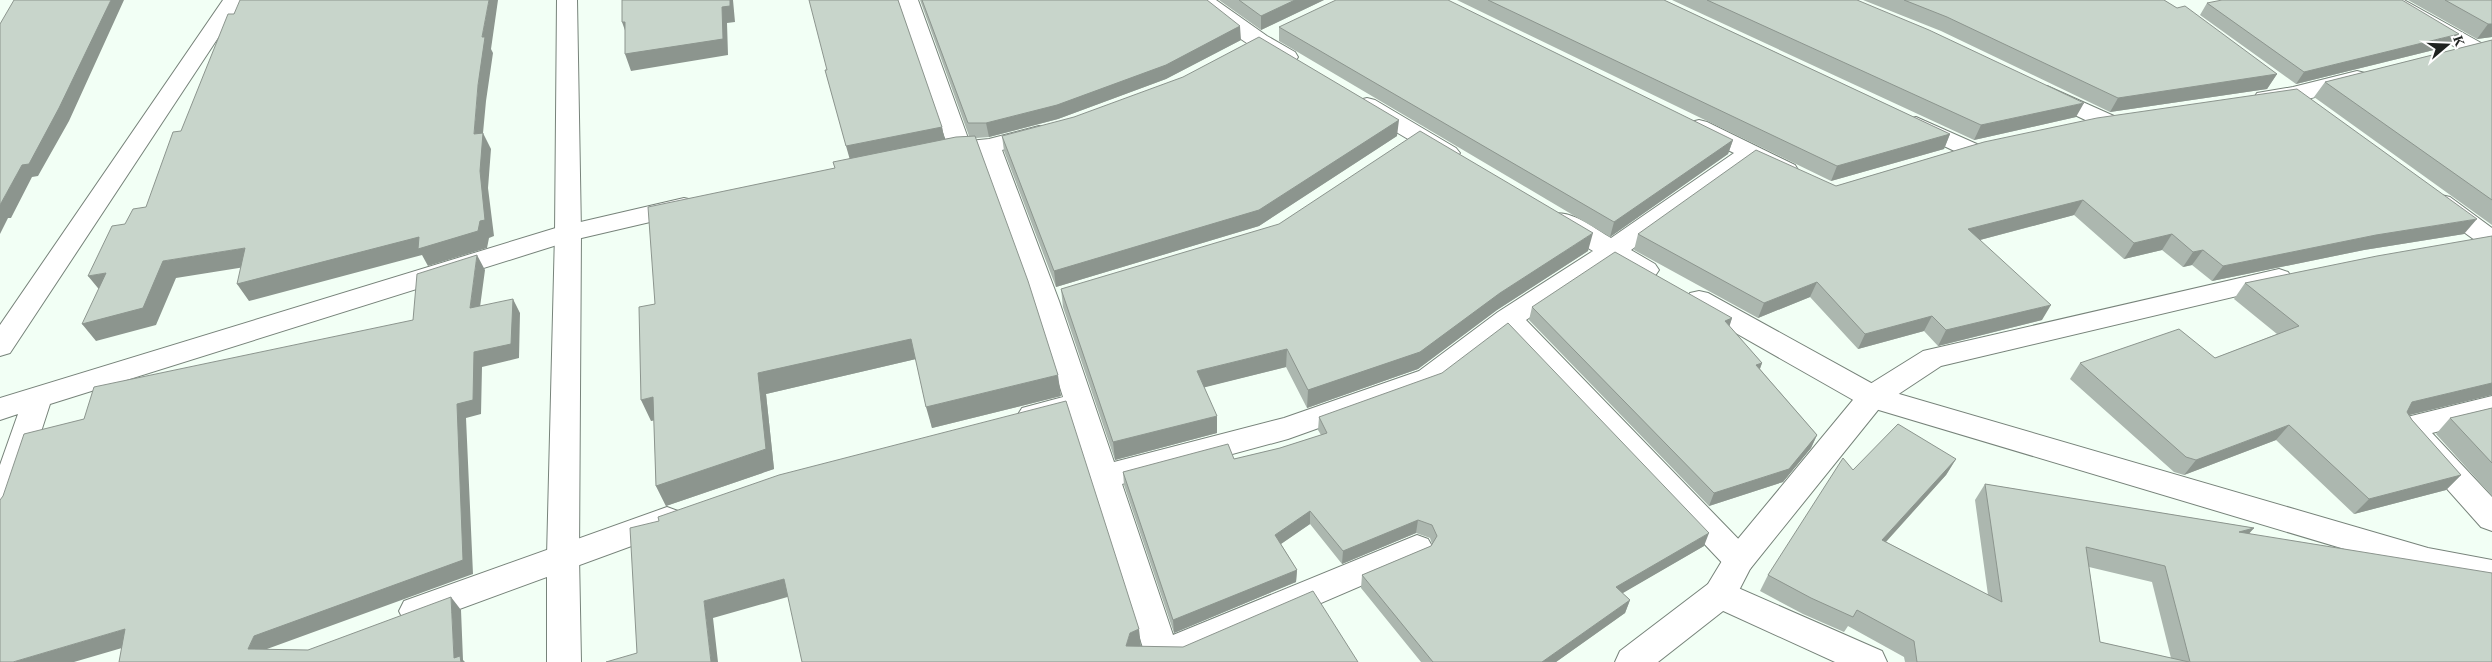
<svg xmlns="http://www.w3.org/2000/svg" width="2492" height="662" viewBox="0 0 2492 662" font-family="Spectral,serif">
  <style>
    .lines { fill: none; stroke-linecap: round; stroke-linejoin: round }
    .minor-casing { stroke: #77837a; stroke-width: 2 }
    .tertiary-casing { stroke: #77837a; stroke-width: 2 }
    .secondary-casing { stroke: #77837a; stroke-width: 2 }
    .minor { fill: #fff; fill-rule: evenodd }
    .tertiary { fill: #fff; fill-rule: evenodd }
    .secondary { fill: #fff; fill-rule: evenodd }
    .wall { fill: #acb7af; fill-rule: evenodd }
    .shaded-wall { fill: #8c958e }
    .building { fill: #c8d5cb; stroke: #8c958e }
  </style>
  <rect width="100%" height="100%" fill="#f2fff5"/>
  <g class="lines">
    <g class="minor-casing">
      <path id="minor" d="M 223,0 L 243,0 L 10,353 L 0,356 L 0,325 Z
        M 898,0 L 918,0 L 969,141 L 989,139 L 1039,126 L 1047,128 L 1051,133 L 1047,138 L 1002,150 L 1059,301 L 1114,462 L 1284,418 L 1419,371 L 1498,312 L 1593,251 L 1551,226 L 1547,220 L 1551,214 C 1571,209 1594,228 1611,238 L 1734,153 L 1691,132 L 1687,127 L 1691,122 L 1699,120 L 1707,122 L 1795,165 L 1798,170 L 1795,175 L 1786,178 L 1777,175 L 1752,163 L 1631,250 L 1655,264 L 1659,270 L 1655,276 C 1639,281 1627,270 1613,262 L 1526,320 L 1750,551 L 1755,560 L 1750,569 L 1739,573 L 1728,569 L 1506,334 L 1439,385 L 1288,439 L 1122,484 L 1173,635 L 1417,535 L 1428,539 L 1433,548 L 1428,557 L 1184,662 L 1132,662 L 1137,650 L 1143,648 L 1070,417 L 1032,427 L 1022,424 L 1017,416 L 1022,408 L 1063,397 L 1033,301 L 980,154 L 941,159 L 933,157 L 929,152 L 933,147 L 947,144 Z
        M 1192,0 L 1216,0 L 1267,36 L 1295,52 L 1298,57 L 1295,62 C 1289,63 1285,64 1279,62 C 1263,55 1200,13 1192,0 Z
        M 2379,0 L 2404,0 L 2483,44 L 2486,49 L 2483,54 L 2475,56 L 2467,54 L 2382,4 Z
        M 2357,71 L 2365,73 L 2368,78 L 2365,83 C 2336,90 2285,110 2257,103 L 2254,98 L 2257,93 L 2293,87 Z
        M 2047,86 L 2114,116 L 2118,121 L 2114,126 L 2106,128 L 2098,126 L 2039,98 L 2036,93 L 2039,88 Z
        M 1367,98 L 1375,100 L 1456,148 L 1460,153 L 1456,158 L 1448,160 L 1440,158 L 1359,110 L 1356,105 L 1359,100 Z
        M 1916,117 L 1979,145 L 1983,150 L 1979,155 L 1971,157 L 1963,155 L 1908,129 L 1904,124 L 1908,119 Z
        M 2441,195 L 2450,197 L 2492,228 L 2492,248 L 2483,246 L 2432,209 L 2429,203 L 2432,197 Z
        M 684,198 L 693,200 L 696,206 L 693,212 L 573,240 L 50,404 L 16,509 L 11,518 L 0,521 L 0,465 L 18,414 L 0,420 L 0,398 L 559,227 Z
        M 1699,291 L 1708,293 L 1882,389 L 2428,548 L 2492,560 L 2492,588 L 2428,574 L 1862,405 L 1690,307 L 1686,300 L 1690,293 Z
        M 2492,396 L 2492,418 L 2432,433 L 2492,497 L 2492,531 L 2481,527 L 2399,435 L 2394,427 L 2399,419 Z
        M 667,507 L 678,511 L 683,520 L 678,529 L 416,625 L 404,621 L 399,611 L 404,601 Z
        M 1720,580 L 1882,651 L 1887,662 L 1835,662 L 1708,604 L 1704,594 L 1708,584 Z"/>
    </g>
    <g class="tertiary-casing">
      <path id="tertiary" d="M 2279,269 L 2288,272 L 2292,278 L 2288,284 L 1941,366 L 1882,405 L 1750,569 L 1732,604 L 1658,662 L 1615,662 L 1620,651 L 1708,584 L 1728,551 L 1862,389 L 1923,351 Z"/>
    </g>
    <g class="secondary-casing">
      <path id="secondary" d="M 557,0 L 577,0 L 581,233 L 579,556 L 581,662 L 547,662 L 547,556 L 555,233 Z"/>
    </g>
    <use href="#minor" class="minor"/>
    <use href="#tertiary" class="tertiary"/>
    <use href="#secondary" class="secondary"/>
  </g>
  <path class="wall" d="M 920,0 L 1207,0 L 1241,40 L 1166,79 L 1058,119 L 989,137 L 976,138 L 1061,396 L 932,428 L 916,359 L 766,394 L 774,469 L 666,506 L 656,486 L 654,420 L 651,421 L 655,304 L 835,168 L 850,158 L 825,70 L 942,127 L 944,139 L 969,136 Z
    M 1219,0 L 1324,0 L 1261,30 Z
    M 1457,0 L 1664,0 L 1950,134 L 1944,149 L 1831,181 Z
    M 1672,0 L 1857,0 L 2076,117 L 1974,140 Z
    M 1863,0 L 2164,0 L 2277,74 L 2267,89 L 2110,112 L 1941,31 Z
    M 2408,0 L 2492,0 L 2492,37 L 2477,39 Z
    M 2207,3 L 2450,46 L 2296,84 L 2200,15 Z
    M 1279,27 L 1733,140 L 1728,154 L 1610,237 L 1279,41 Z
    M 2492,40 L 2492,225 L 2314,97 L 2325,82 Z
    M 1002,136 L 1397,136 L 1259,226 L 1056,287 L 1004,151 Z
    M 1984,142 L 2464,234 L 2364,250 L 2212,281 L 2192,265 L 2183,267 L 2162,250 L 2124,259 L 2074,215 L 1980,240 L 2042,320 L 1938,346 L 1924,331 L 1858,349 L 1810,297 L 1758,318 L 1634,250 L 1638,234 L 1836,186 Z
    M 2492,236 L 2492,395 L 2409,415 L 2412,420 L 2461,475 L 2446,490 L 2354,514 L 2276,440 L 2184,475 L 2174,472 L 2070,379 L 2080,363 L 2215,358 L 2277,334 L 2234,299 L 2245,283 Z
    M 1588,251 L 1497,310 L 1418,369 L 1307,408 L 1286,367 L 1204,387 L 1217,433 L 1115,460 L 1063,307 L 1061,289 Z
    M 1532,307 L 1732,318 L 1729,326 L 1762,363 L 1760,369 L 1817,435 L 1811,448 L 1783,482 L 1709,506 L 1529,320 Z
    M 2492,408 L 2492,496 L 2436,434 L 2450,418 Z
    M 1319,417 L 1704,546 L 1622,593 L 1630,600 L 1625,613 L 1556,662 L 1421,662 L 1361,588 L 1362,575 L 1431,546 L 1432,544 L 1430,538 L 1416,533 L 1342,564 L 1310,524 L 1281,544 L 1297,570 L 1296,582 L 1174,633 L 1124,485 L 1123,472 L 1234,459 L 1280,448 L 1321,435 L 1318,430 Z
    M 1956,459 L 1946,475 L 1886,542 L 1988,595 L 1975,500 L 1985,484 L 2254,528 L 2249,533 L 2492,662 L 1905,662 L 1904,657 L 1848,626 L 1844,632 L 1803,614 L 1760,591 L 1768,575 L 1853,470 ZM 2089,567 L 2152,582 L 2171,658 L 2100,642 Z"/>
  <path class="shaded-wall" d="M 111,0 L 124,0 L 69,121 L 38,176 L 32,177 L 11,218 L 8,218 L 0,234 L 0,205 Z
    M 489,0 L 498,0 L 491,49 L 493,53 L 486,101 L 483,133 L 491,149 L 488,188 L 494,236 L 489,238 L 487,248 L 428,266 L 422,255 L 249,301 L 237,284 L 474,134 L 482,37 Z
    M 730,0 L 733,0 L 735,22 L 727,23 L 728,55 L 631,71 L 625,54 L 722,7 Z
    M 1295,0 L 1324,0 L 1261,30 L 1261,16 Z
    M 622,22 L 625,22 L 628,39 Z
    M 2488,24 L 2492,24 L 2492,37 L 2477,39 Z
    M 1240,26 L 1241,40 L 1166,79 L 1058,119 L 989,137 L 986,123 Z
    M 2459,34 L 2450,46 L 2296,84 L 2304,72 Z
    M 2277,74 L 2267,89 L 2110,112 L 2118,98 Z
    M 2084,103 L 2076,117 L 1974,140 L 1981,125 Z
    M 1399,120 L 1397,136 L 1259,226 L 1056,287 L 1054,271 Z
    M 942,127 L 945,142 L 850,160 L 846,146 Z
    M 1950,134 L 1944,149 L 1831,181 L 1837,166 Z
    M 1733,140 L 1728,154 L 1610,237 L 1614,222 Z
    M 2083,200 L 2074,215 L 1961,245 L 1968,229 Z
    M 2477,219 L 2464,234 L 2364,250 L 2212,281 L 2223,266 L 2376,235 Z
    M 1593,233 L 1588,251 L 1497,310 L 1418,369 L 1307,408 L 1308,390 L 1500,293 Z
    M 2172,234 L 2162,250 L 2124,259 L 2134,243 Z
    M 245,248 L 257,265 L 176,278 L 156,325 L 96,341 L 82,324 L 163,261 Z
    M 2203,250 L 2192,265 L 2183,267 L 2193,252 Z
    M 477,255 L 485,270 L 478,322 L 470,308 Z
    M 106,273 L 102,293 L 88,276 Z
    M 1817,282 L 1810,297 L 1758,318 L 1764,303 Z
    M 513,299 L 520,313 L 519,358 L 482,367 L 481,414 L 466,418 L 473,574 L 267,649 L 248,649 L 254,636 L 457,404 L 474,352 Z
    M 2051,305 L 2042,320 L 1938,346 L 1946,330 Z
    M 1932,316 L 1924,331 L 1858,349 L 1865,334 Z
    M 1732,318 L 1728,331 L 1725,321 Z
    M 911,339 L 916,359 L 766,394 L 774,469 L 666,506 L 656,486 L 758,373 Z
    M 1287,349 L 1286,367 L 1198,389 L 1197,371 Z
    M 1762,363 L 1757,376 L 1756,365 Z
    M 1058,375 L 1061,396 L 932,428 L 926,407 Z
    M 2492,383 L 2492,395 L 2397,418 L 2412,402 Z
    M 653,397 L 663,418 L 651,421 L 641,400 Z
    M 1217,416 L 1217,433 L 1115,460 L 1113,442 Z
    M 2289,425 L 2276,440 L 2184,475 L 2196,460 Z
    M 1817,435 L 1811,448 L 1783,482 L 1709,506 L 1714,493 Z
    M 1956,459 L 1946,475 L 1873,556 L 1882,540 Z
    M 2461,475 L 2446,490 L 2354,514 L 2369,499 Z
    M 1310,511 L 1310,524 L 1275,548 L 1275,535 Z
    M 1418,520 L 1416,533 L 1342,564 L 1343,551 Z
    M 2254,528 L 2240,544 L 2239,532 Z
    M 1709,533 L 1704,546 L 1611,600 L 1616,587 Z
    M 1297,570 L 1296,582 L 1174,633 L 1173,620 Z
    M 784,579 L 791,596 L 713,618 L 718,662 L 711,662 L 704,601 Z
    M 451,597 L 461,610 L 463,660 L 465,662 L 456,662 L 454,658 Z
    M 1630,600 L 1625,613 L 1556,662 L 1542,662 Z
    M 125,629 L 139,643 L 74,662 L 13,662 Z
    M 1139,629 L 1141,646 L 1132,650 L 1126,646 L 1130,633 Z"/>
  <path class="building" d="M 14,0 L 111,0 L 59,108 L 29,164 L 22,165 L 0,205 L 0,24 Z
    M 240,0 L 489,0 L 482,37 L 485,37 L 478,85 L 474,134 L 483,133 L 480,171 L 485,220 L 480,221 L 478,231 L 418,249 L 419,237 L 237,284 L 245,248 L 163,261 L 143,308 L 82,324 L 106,273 L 88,276 L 112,226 L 125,224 L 133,209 L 146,207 L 173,132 L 181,131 L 228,14 L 234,14 Z
    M 622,0 L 730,0 L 730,6 L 722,7 L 723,39 L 625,54 L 625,22 L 622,22 Z
    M 809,0 L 898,0 L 942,127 L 846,146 L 825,70 L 827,70 Z
    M 922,0 L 1207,0 L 1240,26 L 1166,65 L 1057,105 L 986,123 L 968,123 Z
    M 1239,0 L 1295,0 L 1261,16 Z
    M 1336,0 L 1448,0 L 1733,140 L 1614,222 L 1279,27 Z
    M 1488,0 L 1664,0 L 1950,134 L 1837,166 Z
    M 1707,0 L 1857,0 L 1929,30 L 2084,103 L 1981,125 Z
    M 1904,0 L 2164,0 L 2177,8 L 2185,6 L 2277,74 L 2118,98 L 1947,17 Z
    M 2222,0 L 2402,0 L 2459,34 L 2304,72 L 2207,3 Z
    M 2445,0 L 2492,0 L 2492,24 L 2488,24 Z
    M 1259,37 L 1399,120 L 1259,210 L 1054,271 L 1002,136 L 1074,117 L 1183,77 Z
    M 2492,40 L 2492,200 L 2325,82 Z
    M 2297,89 L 2477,219 L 2376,235 L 2223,266 L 2203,250 L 2193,252 L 2172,234 L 2134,243 L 2083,200 L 1968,229 L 2051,305 L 1946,330 L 1932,316 L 1865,334 L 1817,282 L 1764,303 L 1638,234 L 1756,150 L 1836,186 L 1984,142 L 2097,118 Z
    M 1420,131 L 1593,233 L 1500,293 L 1420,352 L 1308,390 L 1287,349 L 1197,371 L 1217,416 L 1113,442 L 1061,289 L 1279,224 Z
    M 975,136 L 1028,281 L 1058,375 L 926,407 L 911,339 L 758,373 L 766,449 L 656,486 L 653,397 L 641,400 L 639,307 L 655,304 L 648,207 L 835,168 L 833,162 L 956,137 Z
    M 2492,236 L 2492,383 L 2412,402 L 2407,412 L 2412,420 L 2461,475 L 2369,499 L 2289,425 L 2196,460 L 2186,457 L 2080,363 L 2179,329 L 2215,358 L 2299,326 L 2245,283 L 2377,256 Z
    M 1615,252 L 1732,318 L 1725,321 L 1762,363 L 1756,365 L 1817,435 L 1789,469 L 1714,493 L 1532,307 Z
    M 477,255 L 470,308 L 513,299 L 511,344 L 474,352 L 473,400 L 457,404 L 463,560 L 254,636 L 248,649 L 308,650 L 451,597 L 454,658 L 460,656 L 461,662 L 119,662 L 125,629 L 13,662 L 0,662 L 0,500 L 3,496 L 24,434 L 84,419 L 94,387 L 413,320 L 417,274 Z
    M 1508,323 L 1709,533 L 1616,587 L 1630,600 L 1542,662 L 1433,662 L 1362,575 L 1431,546 L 1437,536 L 1432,525 L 1418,520 L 1343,551 L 1310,511 L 1275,535 L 1297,570 L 1173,620 L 1123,472 L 1228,444 L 1234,459 L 1280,448 L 1327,433 L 1319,417 L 1442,373 Z
    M 1066,401 L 1139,629 L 1130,633 L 1126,646 L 1183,647 L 1313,591 L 1358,662 L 802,662 L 784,579 L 704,601 L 711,662 L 606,662 L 637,653 L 630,528 L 659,521 L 658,517 L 779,475 Z
    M 2492,408 L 2492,463 L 2450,418 Z
    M 1898,424 L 1956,459 L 1882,540 L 2002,602 L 1985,484 L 2254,528 L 2239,532 L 2492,573 L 2492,662 L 2190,662 L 2165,566 L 2086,547 L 2100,642 L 2189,662 L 1917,662 L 1914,641 L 1857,610 L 1853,617 L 1811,598 L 1768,575 L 1843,458 L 1853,470 Z"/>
  <g transform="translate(2447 45) rotate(71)" stroke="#ffffff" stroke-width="4" paint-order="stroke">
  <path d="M0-4L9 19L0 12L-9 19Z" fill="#1f2320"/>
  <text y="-8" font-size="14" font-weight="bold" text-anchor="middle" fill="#1f2320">K</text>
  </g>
</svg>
